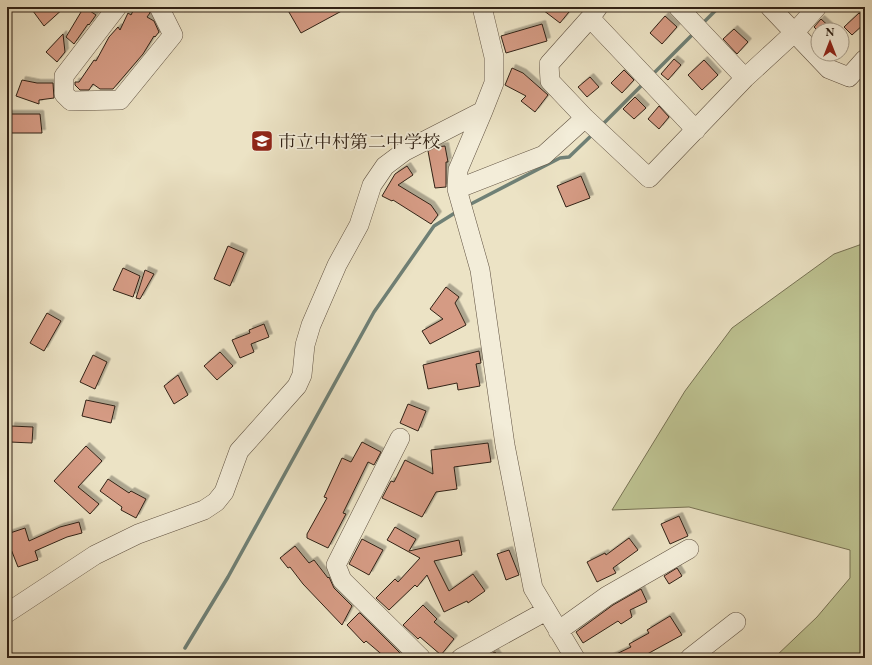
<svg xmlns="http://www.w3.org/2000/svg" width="872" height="665" viewBox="0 0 872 665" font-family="'EB Garamond','Noto Serif JP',serif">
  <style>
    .green { fill: #bdc291; stroke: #777254 }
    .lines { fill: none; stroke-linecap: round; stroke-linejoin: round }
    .stream { stroke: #6f8076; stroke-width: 3.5 }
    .building { fill: #d59b84; stroke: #312216; filter: url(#shadow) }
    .minor-casing { stroke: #605242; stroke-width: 20 }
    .minor { stroke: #f3edd9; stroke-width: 19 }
    .labels { text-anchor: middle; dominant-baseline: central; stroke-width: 3.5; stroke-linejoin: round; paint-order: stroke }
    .poi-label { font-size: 18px; fill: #312216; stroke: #f3edd9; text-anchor: start }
  </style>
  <defs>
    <filter id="shadow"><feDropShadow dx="3.5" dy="-3.5" stdDeviation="0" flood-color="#0004"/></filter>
  </defs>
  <rect width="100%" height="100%" fill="#ece3c5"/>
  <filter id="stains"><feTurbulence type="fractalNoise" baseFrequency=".005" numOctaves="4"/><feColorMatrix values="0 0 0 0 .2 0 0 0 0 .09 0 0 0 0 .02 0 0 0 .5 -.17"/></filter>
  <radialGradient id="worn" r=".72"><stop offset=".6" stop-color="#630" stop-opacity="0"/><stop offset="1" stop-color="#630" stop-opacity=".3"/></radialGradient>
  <path class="green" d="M 865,243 L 865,658 L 774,658 L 817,617 L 850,578 L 850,550 L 689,507 L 612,510 L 685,391 L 732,328 L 834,254 Z"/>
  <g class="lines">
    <path class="stream" d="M 702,24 L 719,7
      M 652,75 L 694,33
      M 601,126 L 643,84
      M 467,206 L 560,158 L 569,157 L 594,133
      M 185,648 L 228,577 L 374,312 L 434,226 L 458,211"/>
  </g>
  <path class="building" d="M 30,7 L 65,7 L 44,26 Z
    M 84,7 L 96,15 L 89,25 L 88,24 L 74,44 L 66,37 Z
    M 135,7 L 148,7 L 150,13 L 147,17 L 154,21 L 159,32 L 155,37 L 154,36 L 143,54 L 113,89 L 100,89 L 93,84 L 89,90 L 80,90 L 75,85 L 75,82 L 79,82 L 94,60 L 96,61 L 109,37 L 118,27 L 120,30 L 128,13 L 131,15 Z
    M 286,7 L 349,7 L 301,33 Z
    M 539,7 L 573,7 L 560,23 Z
    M 859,13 L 865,19 L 865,23 L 852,35 L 844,27 Z
    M 665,16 L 677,27 L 662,44 L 650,33 Z
    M 821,19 L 833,30 L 817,30 L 814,27 Z
    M 542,24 L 547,41 L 506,53 L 501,36 Z
    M 734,29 L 748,42 L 737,54 L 723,39 Z
    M 63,34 L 65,52 L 57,62 L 46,52 Z
    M 674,59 L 681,65 L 668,80 L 661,74 Z
    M 704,60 L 718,75 L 702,90 L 688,75 Z
    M 512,68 L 523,73 L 548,95 L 535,112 L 521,101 L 526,96 L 505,85 Z
    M 624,70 L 634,80 L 622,93 L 611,83 Z
    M 590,77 L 599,87 L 587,97 L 578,87 Z
    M 22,80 L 37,83 L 53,83 L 54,98 L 39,100 L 39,104 L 16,96 Z
    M 635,97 L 646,108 L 634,119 L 623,109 Z
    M 659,106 L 669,117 L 659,129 L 648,119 Z
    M 7,114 L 40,114 L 42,133 L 7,133 Z
    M 445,146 L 448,162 L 446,162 L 446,187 L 435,188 L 428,151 L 436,147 Z
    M 407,166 L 413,175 L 398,185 L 431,205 L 438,215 L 431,224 L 393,200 L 392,201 L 382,196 L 395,174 Z
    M 581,176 L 590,198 L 566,207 L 557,186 Z
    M 228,246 L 244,253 L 230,286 L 214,279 Z
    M 123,268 L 140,276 L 133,297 L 113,290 Z
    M 145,270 L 154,274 L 140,299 L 136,298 Z
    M 446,287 L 459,297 L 455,303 L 466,325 L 430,344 L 422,331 L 443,319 L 430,309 Z
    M 47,313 L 61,321 L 44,351 L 30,343 Z
    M 264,324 L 269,337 L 251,344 L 254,352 L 240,358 L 232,340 L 250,333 L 249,330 Z
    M 479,351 L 481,363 L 476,364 L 480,386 L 458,390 L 457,383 L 428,389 L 423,365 Z
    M 220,352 L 233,366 L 217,380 L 204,366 Z
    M 93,355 L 107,362 L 95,389 L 80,382 Z
    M 178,375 L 188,395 L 174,404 L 164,386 Z
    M 86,400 L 115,406 L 111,423 L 82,416 Z
    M 408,404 L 426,411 L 418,431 L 400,423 Z
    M 11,426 L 33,427 L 32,443 L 10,442 Z
    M 362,442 L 381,452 L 374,465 L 368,462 L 343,513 L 346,514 L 328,548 L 307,538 L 307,534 L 327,498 L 324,497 L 342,458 L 351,462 Z
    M 488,443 L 491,462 L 454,467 L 457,489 L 436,492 L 422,517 L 382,498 L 391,481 L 394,482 L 405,460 L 433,474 L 431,450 Z
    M 86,446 L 102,461 L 78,487 L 99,504 L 90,514 L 54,481 Z
    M 108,479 L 129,493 L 131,491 L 146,499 L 136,518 L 121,510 L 122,507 L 100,491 Z
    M 679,516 L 688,536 L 670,544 L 661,524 Z
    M 79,522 L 82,533 L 67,537 L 35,551 L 38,560 L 18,567 L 7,539 L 7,534 L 25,528 L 29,541 L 60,527 Z
    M 395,527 L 416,539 L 409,551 L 459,540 L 462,555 L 434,561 L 449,591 L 473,574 L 485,591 L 468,603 L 467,601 L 444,612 L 427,575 L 417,587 L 415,585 L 389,610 L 376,598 L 395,579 L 398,582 L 420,558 L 387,540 Z
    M 629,538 L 638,550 L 613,568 L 616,573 L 597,582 L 587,562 L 605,553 L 606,555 Z
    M 362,539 L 383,550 L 369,575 L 349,564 Z
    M 295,546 L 309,563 L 314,560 L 328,578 L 329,577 L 334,588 L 352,606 L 342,625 L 303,584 L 290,567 L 288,568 L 280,558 Z
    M 509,550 L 519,575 L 506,580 L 497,554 Z
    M 677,568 L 682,576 L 669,584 L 664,576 Z
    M 641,589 L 647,602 L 630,610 L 632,617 L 621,624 L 618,621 L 583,643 L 576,632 L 613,605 Z
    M 423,605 L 437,619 L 434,622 L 454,639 L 441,655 L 420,637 L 418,639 L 403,625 Z
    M 359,613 L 360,613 L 405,658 L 386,658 L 366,641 L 364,643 L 347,625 Z
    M 670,616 L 682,635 L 640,658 L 608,658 L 631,647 L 629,644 L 649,633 L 647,630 Z
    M 495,652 L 499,658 L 484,658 Z"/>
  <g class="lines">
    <g class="minor-casing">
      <path id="minor" d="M 117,7 L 64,76 L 64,94 L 71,101 L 120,100 L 173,35 L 159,7
        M 598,7 L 590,18 L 549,64 L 550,81 L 585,118 L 649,178 L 745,78 L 795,32 L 817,7
        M 678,7 L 745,78
        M 770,7 L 829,69 L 849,77 L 865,59
        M 590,18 L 696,130
        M 483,111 L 458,170 L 457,189 L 480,270 L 505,445 L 533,588 L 575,658
        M 457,189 L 544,155 L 585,118
        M 400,438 L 336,565 L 342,580 L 421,658
        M 7,613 L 95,555 L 138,534 L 204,510 L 216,502 L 224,492 L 239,451 L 297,386 L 302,375 L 305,345 L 311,325 L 337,265 L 359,225 L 372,185 L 385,166 L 405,151 L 483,111 L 494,83 L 494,57 L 482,7
        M 558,631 L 607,596 L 689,549
        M 461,658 L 546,611
        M 690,658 L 736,622"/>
    </g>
    <use href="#minor" class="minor"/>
  </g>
  <defs>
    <g id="school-square" transform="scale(1.15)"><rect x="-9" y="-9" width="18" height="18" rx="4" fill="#8f2418" stroke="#f3edd9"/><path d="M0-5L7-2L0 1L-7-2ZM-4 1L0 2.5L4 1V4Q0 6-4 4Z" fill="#fff"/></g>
  </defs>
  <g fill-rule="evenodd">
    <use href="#school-square" x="262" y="141"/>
  </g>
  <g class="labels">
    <g class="poi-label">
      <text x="278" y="141">市立中村第二中学校</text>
    </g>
  </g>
  <rect width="872" height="665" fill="none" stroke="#ece3c5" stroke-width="24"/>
  <rect x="8" y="8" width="856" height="649" fill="none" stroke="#312216" stroke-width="2"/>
  <rect x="12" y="12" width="848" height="641" fill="none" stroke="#312216"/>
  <g transform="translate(830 42)"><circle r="19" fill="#f3edd9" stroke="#a59c8b"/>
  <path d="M0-3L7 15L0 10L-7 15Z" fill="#8f2418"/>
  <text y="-6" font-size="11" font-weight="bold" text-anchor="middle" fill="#312216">N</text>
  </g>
  <rect width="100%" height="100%" filter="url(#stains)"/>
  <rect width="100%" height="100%" fill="url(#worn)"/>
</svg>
